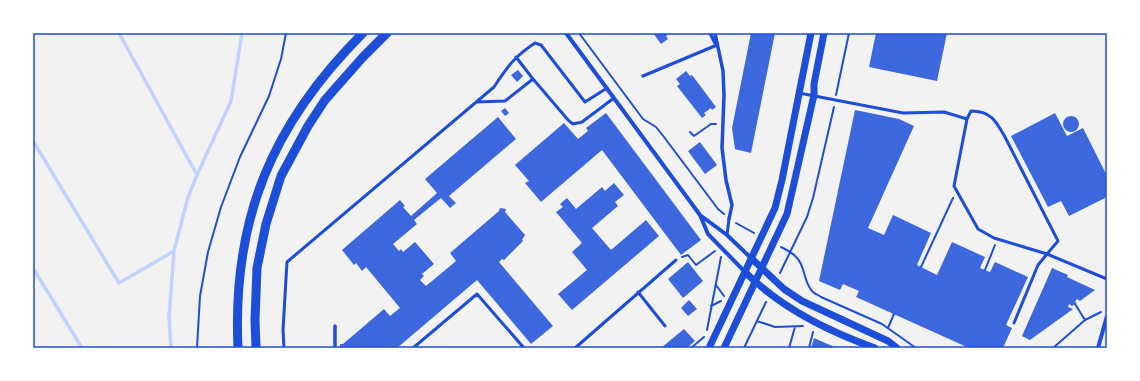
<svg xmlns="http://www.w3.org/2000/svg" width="1140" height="381" viewBox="0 0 1140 381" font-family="Rubik,sans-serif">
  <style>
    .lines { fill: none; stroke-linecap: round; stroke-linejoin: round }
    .stream { stroke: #bfd3fe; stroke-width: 3.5 }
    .building { fill: #3d67dc }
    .path { stroke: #1d4ed8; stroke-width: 2 }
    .service { stroke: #1d4ed8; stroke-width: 3 }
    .pedestrian { stroke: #1d4ed8; stroke-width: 3.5 }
    .minor { stroke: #1d4ed8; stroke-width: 4 }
    .tertiary { stroke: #1d4ed8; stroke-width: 7 }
    .primary { stroke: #1d4ed8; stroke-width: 9 }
    .neatline { fill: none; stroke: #1d4ed8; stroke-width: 1.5 }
  </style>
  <rect width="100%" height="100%" fill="#f2f2f2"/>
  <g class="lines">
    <path class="stream" d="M 119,33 L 197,175
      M 33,141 L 119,283 L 174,251
      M 33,268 L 82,348
      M 171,348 L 169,317 L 174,251 L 188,197 L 197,175 L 231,101 L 242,33"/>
  </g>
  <path class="building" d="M 653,33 L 670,33 L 666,36 L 668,39 L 661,44 Z
    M 751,33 L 775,33 L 751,153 L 735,149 L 732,128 Z
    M 876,33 L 947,33 L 937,81 L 869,67 Z
    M 518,70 L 523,76 L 517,82 L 511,75 Z
    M 686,71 L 690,76 L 692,75 L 716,107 L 712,110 L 711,108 L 704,113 L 706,115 L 702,118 L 677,86 L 680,84 L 676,79 Z
    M 505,108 L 509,113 L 505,116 L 501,111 Z
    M 855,110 L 899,119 L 914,126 L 868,228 L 884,235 L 893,215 L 931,233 L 917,265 L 937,275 L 952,242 L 985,257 L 980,268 L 990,272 L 995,262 L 1028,277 L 1006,325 L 1012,328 L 1003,348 L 969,348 L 856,297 L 859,291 L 843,284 L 840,290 L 819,281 Z
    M 606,113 L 701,240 L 681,255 L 602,150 L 541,202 L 525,183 L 529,181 L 515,165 L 564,123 L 578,139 L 588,131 L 586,128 Z
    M 1055,113 L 1067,136 L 1083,128 L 1107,176 L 1107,197 L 1069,216 L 1061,201 L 1048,207 L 1011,136 Z
    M1063 124a8 8 0 1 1 16 0a8 8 0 1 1-16 0Z
    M 498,117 L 516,139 L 449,196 L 456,203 L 450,208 L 441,198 L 414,220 L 417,224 L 393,244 L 399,251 L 401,249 L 403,252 L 415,242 L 434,264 L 422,274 L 424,276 L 420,280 L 426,286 L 456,261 L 450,253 L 499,211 L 500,208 L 506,209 L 505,212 L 525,235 L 522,240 L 523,241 L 504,260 L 502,259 L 499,262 L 553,326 L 531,344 L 477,280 L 397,348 L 340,348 L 340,344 L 343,344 L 384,309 L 390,316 L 400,308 L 366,267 L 362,271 L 356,263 L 354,265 L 342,250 L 400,200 L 405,206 L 403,207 L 411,216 L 437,193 L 425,179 Z
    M 700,142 L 717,165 L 705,174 L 688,151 Z
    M 614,183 L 624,195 L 615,202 L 618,206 L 592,228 L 611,250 L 646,220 L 659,236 L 572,310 L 558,294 L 587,270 L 572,252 L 582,243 L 556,212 L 563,207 L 560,204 L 567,198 L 576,209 L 602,187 L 605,191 Z
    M 688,262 L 703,281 L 683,298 L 668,279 Z
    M 1052,268 L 1068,275 L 1067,277 L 1095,290 L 1080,301 L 1077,299 L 1075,302 L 1077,303 L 1072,306 L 1069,304 L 1068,307 L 1073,309 L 1030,340 L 1022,336 Z
    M 689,300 L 697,309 L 688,316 L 681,308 Z
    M 684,329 L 695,341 L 687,348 L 661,348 Z
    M 814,338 L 830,345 L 837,348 L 811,348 Z"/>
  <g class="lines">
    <path class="path" d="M 579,33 L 643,119 L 656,127 L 664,137 L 718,209 L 724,214
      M 836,95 L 849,33
      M 690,132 L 694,136 L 711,124 L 716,124
      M 736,223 L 754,233
      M 781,247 C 787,250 793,253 797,258 C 806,267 803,283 813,292 C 815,294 818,295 821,297 L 882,324 L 916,348
      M 682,257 L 688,255 L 696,265 L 715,251
      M 921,267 L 953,198
      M 985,270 L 995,245
      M 780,273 L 807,217 L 813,198 L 834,107
      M 716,285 L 724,296
      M 1075,304 L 1085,320
      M 711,306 L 721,301
      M 757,321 L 775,327 L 803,326
      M 888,328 L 894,314
      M 707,330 L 721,257
      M 197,348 L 200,296 L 208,252 L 221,207 L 240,157 L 269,96 L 281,59 L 286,33
      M 691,348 L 704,337
      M 744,348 L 766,302
      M 789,348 L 795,327
      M 809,348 L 813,332
      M 1053,348 L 1085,320 L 1101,312"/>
    <path class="service" d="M 516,57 L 533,79
      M 799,93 L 903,113 L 944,112 L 967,119
      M 476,102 L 505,101 L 533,79 L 569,121 L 573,124 L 582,122 L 614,98
      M 971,111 C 991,111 996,121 1005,137 L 1058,241 L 1047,254 L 994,238 L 978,229 L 954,186 L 967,119 Z
      M 727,235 L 729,219
      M 638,292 L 665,326
      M 1014,323 L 1038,265 L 1047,254 L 1107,279
      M 284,348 L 283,330 L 287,262 L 494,87 C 507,67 515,56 535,43 L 541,45 L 585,102 L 607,88
      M 413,348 L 477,294 L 524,348
      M 575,348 L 676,260"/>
    <path class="pedestrian" d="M 710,33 L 715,43
      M 715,33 L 723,71 L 724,95 L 722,148 L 726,180 L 732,205 L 729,219
      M 643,76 L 717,45
      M 335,326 L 335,348"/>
    <path class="minor" d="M 566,33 L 700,215 L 708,234 L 745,272
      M 700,215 L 727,235 L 751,258
      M 1098,348 L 1107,316"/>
    <path class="tertiary" d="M 751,258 L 784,289 L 802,301 L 888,341 L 897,348
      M 745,272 C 781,308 827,331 875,348
      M 709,348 L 775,208 L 782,180 L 811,33
      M 724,348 L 787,214 L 814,95 L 814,84 L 824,33"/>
    <path class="primary" d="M 238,348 C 232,219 272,124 363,33
      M 256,348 L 255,320 L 257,268 L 266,224 L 281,176 L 308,126 L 325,100 L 363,57 L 387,33"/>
  </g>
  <rect width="1140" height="381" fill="none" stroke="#ffffff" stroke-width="68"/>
  <rect x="34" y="34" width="1072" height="313" class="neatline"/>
</svg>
